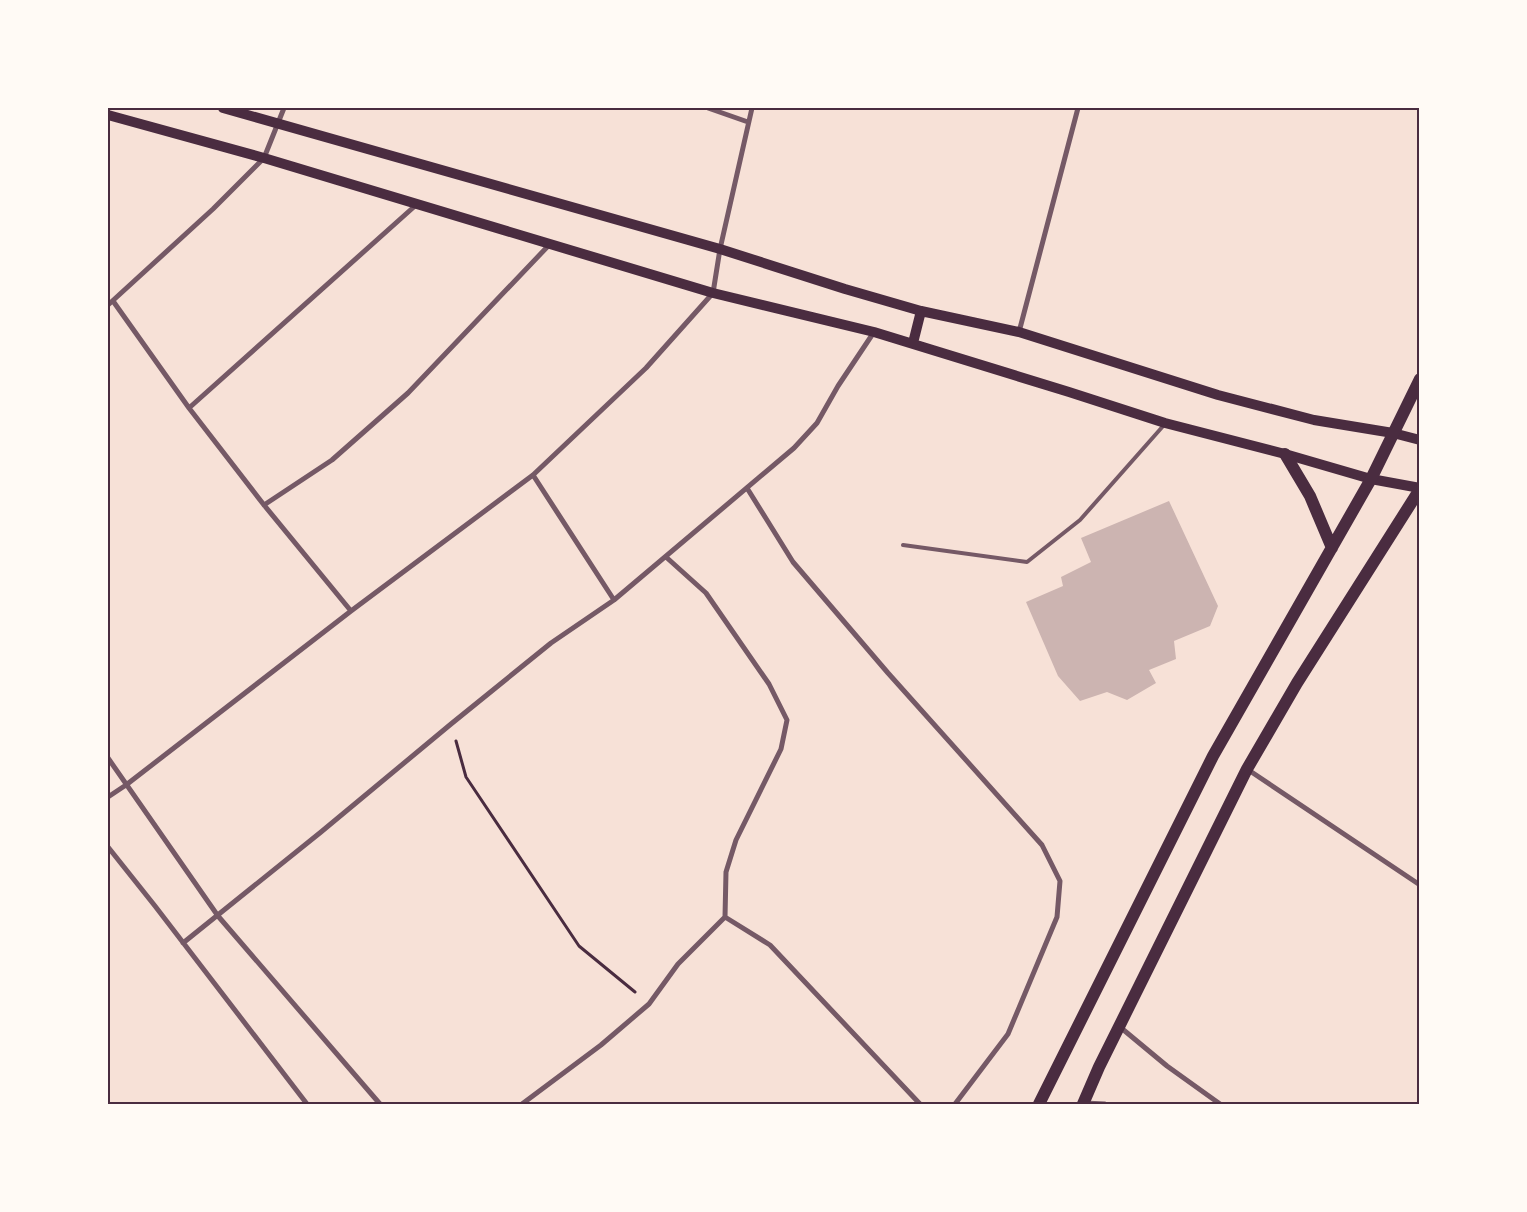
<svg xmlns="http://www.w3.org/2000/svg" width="1527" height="1212" viewBox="0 0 1527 1212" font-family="'DM Sans',sans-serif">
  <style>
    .building { fill: #ccb4b1 }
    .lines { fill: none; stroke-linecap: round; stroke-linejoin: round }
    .path { stroke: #4a2c40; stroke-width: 3 }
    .service { stroke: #755966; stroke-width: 4 }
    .minor { stroke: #755966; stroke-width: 5 }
    .secondary { stroke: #4a2c40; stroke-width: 10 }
    .primary { stroke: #4a2c40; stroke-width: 12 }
    .neatline { fill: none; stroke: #4a2c40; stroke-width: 2 }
  </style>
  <rect width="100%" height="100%" fill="#f7e1d7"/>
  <path class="building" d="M 1169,501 L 1218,606 L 1210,626 L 1174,641 L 1176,659 L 1149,670 L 1156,683 L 1127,700 L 1107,692 L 1080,701 L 1058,676 L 1026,602 L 1063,586 L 1061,577 L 1091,562 L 1081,538 Z"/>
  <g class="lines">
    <path class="path" d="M 456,741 L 466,777 L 579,946 L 635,992"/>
    <path class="service" d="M 903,545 L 1027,562 L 1080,520 L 1164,425"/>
    <path class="minor" d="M 708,108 L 748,122
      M 113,301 L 189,408 L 264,505 L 351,611
      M 108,305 L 213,209 L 264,158 L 284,108
      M 1019,332 L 1078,108
      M 189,408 L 416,205
      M 533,475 L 614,600
      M 747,488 L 793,562 L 888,673 L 1042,845 L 1060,881 L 1057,917 L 1008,1034 L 955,1104
      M 264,505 L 332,460 L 408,393 L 550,244
      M 666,557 L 706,593 L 769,684 L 787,720 L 781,749 L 736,840 L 726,872 L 725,917
      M 108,758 L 218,916 L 380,1104
      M 1247,769 L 1420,885
      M 108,797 L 126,785 L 351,611 L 533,475 L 646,368 L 713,293 L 720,249 L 752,108
      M 108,847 L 155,906 L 307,1104
      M 183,943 L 321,832 L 451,724 L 551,643 L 614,600 L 794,448 L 817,423 L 838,386 L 874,332
      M 1120,1027 L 1167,1066 L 1220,1104
      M 1084,1103 L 1105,1104
      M 522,1104 L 601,1045 L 649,1004 L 678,964 L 725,917 L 770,945 L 920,1104"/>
    <path class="secondary" d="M 223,108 L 720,249 L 845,289 L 921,311 L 1019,332 L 1218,395 L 1314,420 L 1393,433 L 1420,440
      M 108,115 L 264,158 L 713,293 L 874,332 L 1069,392 L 1165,423 L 1285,454 L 1371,479 L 1420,488
      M 913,343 L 921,311"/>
    <path class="primary" d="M 1285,454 L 1310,496 L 1332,548
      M 1039,1104 L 1213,756 L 1371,479 L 1420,379
      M 1083,1104 L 1099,1067 L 1247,769 L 1297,683 L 1420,489"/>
  </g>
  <rect width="1527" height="1212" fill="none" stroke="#fffaf5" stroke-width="218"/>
  <rect x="109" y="109" width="1309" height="994" class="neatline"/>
</svg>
